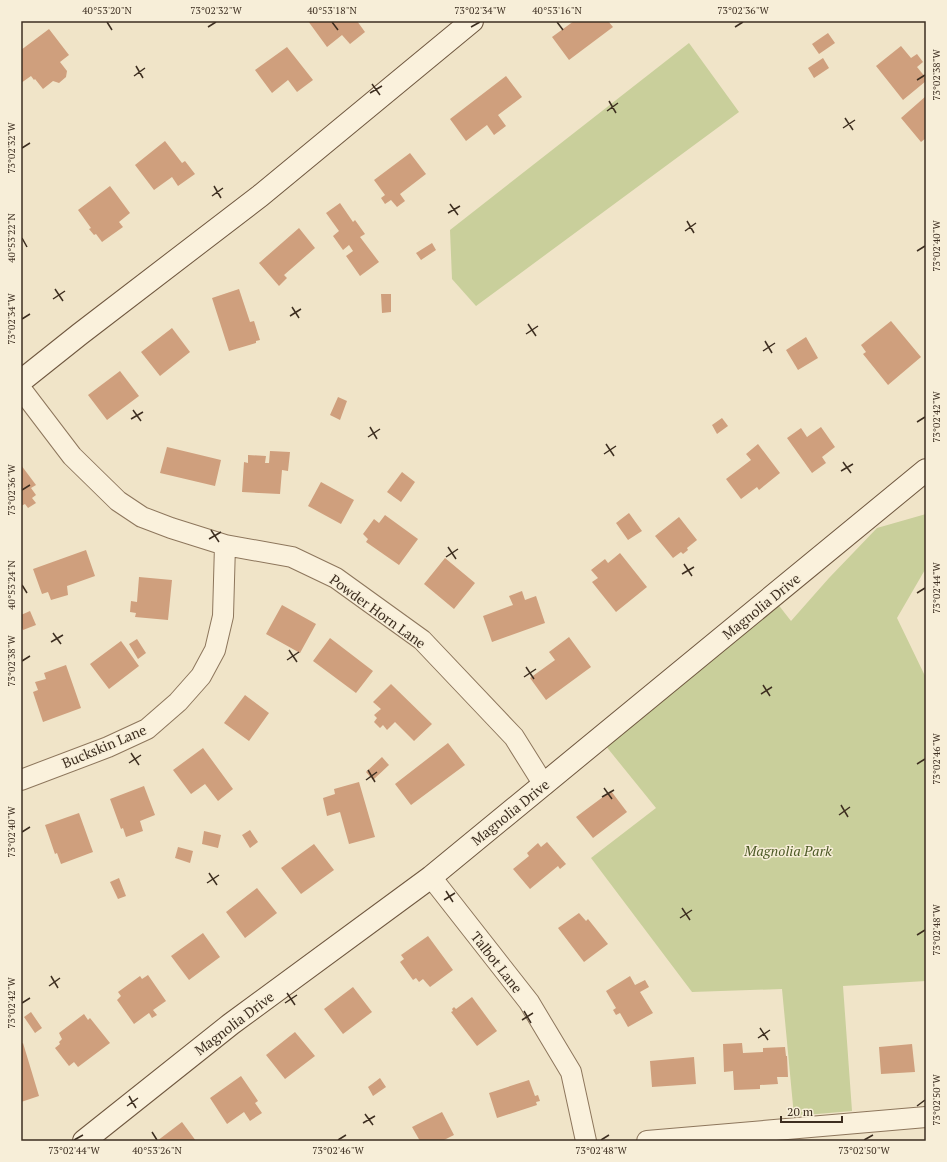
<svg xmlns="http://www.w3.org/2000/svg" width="947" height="1162" viewBox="0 0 947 1162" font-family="'PT Serif',serif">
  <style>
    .green { fill: #c9cf9b }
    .building { fill: #cf9f7d }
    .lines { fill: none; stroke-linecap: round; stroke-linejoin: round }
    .street-casing { stroke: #8d765c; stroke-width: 22 }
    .secondary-casing { stroke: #6f573f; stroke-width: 24 }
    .street { stroke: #faf1dc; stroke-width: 20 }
    .secondary { stroke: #faf1dc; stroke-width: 22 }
    .ticks { fill: none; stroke: #3d2e20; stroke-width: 1.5 }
    .labels { text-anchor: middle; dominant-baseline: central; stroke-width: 3; stroke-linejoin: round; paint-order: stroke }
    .street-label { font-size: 14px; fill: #3d2e20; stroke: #f7eed8 }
    .park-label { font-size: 14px; font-style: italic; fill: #4d5a26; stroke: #f7eed8 }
    .neatline { fill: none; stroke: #3d2e20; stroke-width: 1.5 }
    .ticks-label { font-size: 10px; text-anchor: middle; fill: #3d2e20 }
  </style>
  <rect width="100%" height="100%" fill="#f0e4c8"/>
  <path class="green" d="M 689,43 L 739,112 L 476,306 L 452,279 L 450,230 Z
    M 926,514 L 926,568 L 897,618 L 926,678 L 926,981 L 843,986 L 852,1111 L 794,1116 L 782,989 L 692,992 L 591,858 L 656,808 L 605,745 L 777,603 L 791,621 L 829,578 L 877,528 Z"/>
  <path class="building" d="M 308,21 L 357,21 L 365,32 L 350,44 L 342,35 L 327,47 Z
    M 574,21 L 608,21 L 613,27 L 569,60 L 552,37 Z
    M 49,29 L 69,55 L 60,62 L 67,71 L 66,77 L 59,83 L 53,81 L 43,89 L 35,79 L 34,80 L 31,76 L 21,83 L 21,50 Z
    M 828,33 L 835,43 L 819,54 L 812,44 Z
    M 901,46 L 911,58 L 917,54 L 923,62 L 917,67 L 926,78 L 926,81 L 903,100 L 876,66 Z
    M 287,47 L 313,80 L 297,92 L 288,80 L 272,93 L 255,70 Z
    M 823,58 L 829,68 L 814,78 L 808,68 Z
    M 506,76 L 522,97 L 498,115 L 506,126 L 494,135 L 487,125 L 466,141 L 450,119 Z
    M 926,96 L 926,138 L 921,142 L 901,118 Z
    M 165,141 L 182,163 L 185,161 L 195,174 L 178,186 L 172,177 L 154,190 L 135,165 Z
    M 410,153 L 426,174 L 400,194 L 405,201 L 397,207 L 391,200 L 385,204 L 381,198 L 385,195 L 374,180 Z
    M 110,186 L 130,213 L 119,222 L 123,227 L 102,242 L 96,234 L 94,235 L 89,229 L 91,228 L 78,210 Z
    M 340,203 L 353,222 L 355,220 L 365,234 L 360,237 L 379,262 L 360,276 L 346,256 L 353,251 L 349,245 L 343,250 L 333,236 L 339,231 L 326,213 Z
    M 299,228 L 315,248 L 284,275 L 287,278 L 279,286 L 259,263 Z
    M 432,243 L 436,250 L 421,260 L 416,253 Z
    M 239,289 L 250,322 L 254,321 L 260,340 L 256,341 L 256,343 L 229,351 L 212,298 Z
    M 381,294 L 391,294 L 391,312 L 382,313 Z
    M 891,321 L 921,357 L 888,385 L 863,354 L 866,352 L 861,345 Z
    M 172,328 L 190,352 L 160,376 L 141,352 Z
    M 806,337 L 818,358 L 798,370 L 786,350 Z
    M 120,371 L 139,396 L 107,420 L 88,395 Z
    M 338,397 L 347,401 L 340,420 L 330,415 Z
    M 722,418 L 728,426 L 717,434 L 712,425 Z
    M 821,427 L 835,447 L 822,457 L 826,463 L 812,473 L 787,438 L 801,428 L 807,437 Z
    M 758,444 L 780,473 L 759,490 L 757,487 L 741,499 L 726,479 L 751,460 L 746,454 Z
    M 167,447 L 221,460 L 215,486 L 160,473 Z
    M 270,451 L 290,452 L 288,471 L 282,470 L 280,494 L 242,492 L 244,462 L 248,463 L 248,455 L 266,456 L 265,463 L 269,463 Z
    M 21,465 L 36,485 L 31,488 L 36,495 L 32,498 L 36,503 L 28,508 L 25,504 L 21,506 Z
    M 402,472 L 415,482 L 401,502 L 387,492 Z
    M 321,482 L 354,500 L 341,524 L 308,506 Z
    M 629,513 L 642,531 L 628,540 L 616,523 Z
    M 385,515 L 418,539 L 399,565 L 366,542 L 368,539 L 363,534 L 374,519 L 379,523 Z
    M 679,517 L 697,540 L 687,548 L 688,550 L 683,554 L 681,552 L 673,558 L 655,536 Z
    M 86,550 L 95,576 L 67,586 L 68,595 L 51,600 L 48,592 L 42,594 L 33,569 Z
    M 620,553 L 647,587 L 616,612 L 592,582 L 598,578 L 591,570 L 605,559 L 608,563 Z
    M 445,558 L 475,583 L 454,609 L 424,584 Z
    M 139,577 L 172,580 L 168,620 L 135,617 L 136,613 L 130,612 L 131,601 L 137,602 Z
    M 522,591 L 525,600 L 536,596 L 545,623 L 492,642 L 483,616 L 513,605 L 509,596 Z
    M 282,605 L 316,624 L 300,653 L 266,634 Z
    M 30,611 L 36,625 L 23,630 L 21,626 L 21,615 Z
    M 569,637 L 591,667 L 546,700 L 530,678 L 555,660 L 549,652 Z
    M 330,638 L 373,671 L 356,693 L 313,661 Z
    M 137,639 L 146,653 L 138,659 L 129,644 Z
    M 121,641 L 139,666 L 109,689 L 90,664 Z
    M 66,665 L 81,708 L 43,722 L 33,692 L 38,690 L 35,682 L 46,679 L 44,673 Z
    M 391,684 L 432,724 L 414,741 L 395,722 L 387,730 L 383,725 L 380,728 L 374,722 L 377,718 L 374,715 L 381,709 L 373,702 Z
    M 245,695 L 269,713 L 249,741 L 224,723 Z
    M 448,743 L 465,765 L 411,805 L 395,784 Z
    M 203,748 L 233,789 L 218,801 L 205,784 L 191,794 L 173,770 Z
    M 382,757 L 389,765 L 373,780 L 366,772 Z
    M 359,782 L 375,837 L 349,844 L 340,812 L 327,816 L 323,798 L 335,794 L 334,789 Z
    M 144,786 L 155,815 L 140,821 L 143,831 L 126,837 L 123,828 L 121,829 L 110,799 Z
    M 611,791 L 627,812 L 593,838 L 576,817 Z
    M 79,813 L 93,852 L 61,864 L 57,853 L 55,854 L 45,825 Z
    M 250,830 L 258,842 L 250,848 L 242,835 Z
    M 204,831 L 221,835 L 218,848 L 202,844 Z
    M 547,842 L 566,864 L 560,869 L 558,866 L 530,889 L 513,869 L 529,856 L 527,853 L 538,843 L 541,847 Z
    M 314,844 L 334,870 L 301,894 L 281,868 Z
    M 178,847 L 193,851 L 190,863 L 175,858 Z
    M 119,878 L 126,896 L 118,899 L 110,882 Z
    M 257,888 L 277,913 L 245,938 L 226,912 Z
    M 579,913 L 586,921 L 588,919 L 608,944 L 584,962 L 558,928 Z
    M 203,933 L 220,957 L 189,980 L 171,956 Z
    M 428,936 L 453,970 L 430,987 L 423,979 L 419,982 L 416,978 L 413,980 L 400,962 L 404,959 L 401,955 Z
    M 148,975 L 166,1001 L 153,1010 L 157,1015 L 152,1018 L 149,1013 L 134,1024 L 117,1000 L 121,996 L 118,992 L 140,976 L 142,979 Z
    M 630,976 L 635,985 L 645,980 L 649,987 L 640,992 L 653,1013 L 628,1027 L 620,1013 L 616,1015 L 613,1010 L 616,1008 L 606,991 Z
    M 353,987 L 372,1012 L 343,1034 L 324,1009 Z
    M 472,997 L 497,1031 L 477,1046 L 451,1012 L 453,1011 L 452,1009 L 454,1007 L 456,1009 Z
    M 31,1012 L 42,1028 L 35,1033 L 24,1017 Z
    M 84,1014 L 88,1020 L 90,1018 L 110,1043 L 78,1067 L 74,1062 L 69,1066 L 55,1048 L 60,1044 L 59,1042 L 62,1039 L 59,1033 Z
    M 295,1032 L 315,1056 L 285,1079 L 266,1055 Z
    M 23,1043 L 39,1096 L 21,1102 L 21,1044 Z
    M 742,1043 L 743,1053 L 763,1052 L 763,1048 L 785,1047 L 786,1056 L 787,1056 L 788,1077 L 777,1077 L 778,1084 L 760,1085 L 760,1089 L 734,1090 L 733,1071 L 724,1072 L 723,1044 Z
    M 912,1044 L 915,1072 L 881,1074 L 879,1047 Z
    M 694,1057 L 696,1084 L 652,1087 L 650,1061 Z
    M 241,1076 L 258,1101 L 255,1103 L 262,1113 L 250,1121 L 244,1112 L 227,1124 L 210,1098 Z
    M 380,1078 L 386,1087 L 373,1096 L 368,1087 Z
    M 529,1080 L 535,1096 L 538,1095 L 540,1101 L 536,1102 L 537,1105 L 497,1118 L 489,1093 Z
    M 442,1112 L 454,1135 L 442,1141 L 420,1141 L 412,1127 Z
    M 182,1122 L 196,1141 L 157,1141 Z"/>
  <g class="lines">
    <g class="street-casing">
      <path id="street" d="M 21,389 L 72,456 L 118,501 L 142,517 L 171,528 L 225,545 L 292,557 L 336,578 L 422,640 L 514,737 L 544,785
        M 21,780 L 108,747 L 147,729 L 178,702 L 201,676 L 215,650 L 223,616 L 225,545
        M 431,877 L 529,1002 L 571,1072 L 586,1141
        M 647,1141 L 926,1117"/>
    </g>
    <g class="secondary-casing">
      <path id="secondary" d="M 21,381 L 80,334 L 260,196 L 472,21
        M 84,1141 L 231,1024 L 431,877 L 926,470"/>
    </g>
    <use href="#street" class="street"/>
    <use href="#secondary" class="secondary"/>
  </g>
  <path class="ticks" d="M 107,22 L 112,30M 332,22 L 338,30M 557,22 L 563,30M 208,27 L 216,22M 471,27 L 480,22M 735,27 L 743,22M 136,66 L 143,78M 134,76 L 145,68M 917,80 L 925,75M 372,84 L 380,95M 370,93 L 382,86M 609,101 L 616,113M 607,111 L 618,103M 845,118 L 853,130M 843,128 L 855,120M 22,148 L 30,143M 214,186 L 221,198M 212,196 L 223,188M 450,204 L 458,215M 448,213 L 460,206M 687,221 L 694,233M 685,231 L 696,223M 22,238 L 27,247M 917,251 L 925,246M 55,289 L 63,301M 53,299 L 65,291M 292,307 L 299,318M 290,316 L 301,309M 22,319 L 30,314M 528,324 L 536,336M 526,334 L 538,326M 765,341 L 772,353M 763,351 L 775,343M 133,410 L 141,421M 131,419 L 143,412M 917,422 L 925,417M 370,427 L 377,439M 368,437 L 380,429M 606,444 L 614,456M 604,454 L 616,446M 843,462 L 851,473M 841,471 L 853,464M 22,490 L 30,485M 211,530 L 219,542M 209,539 L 221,532M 448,547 L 456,559M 446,557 L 458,549M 684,564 L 692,576M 682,574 L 694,567M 22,585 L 27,593M 917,593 L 925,588M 53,633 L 61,644M 51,642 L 63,635M 289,650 L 297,662M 287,660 L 299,652M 22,661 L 30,656M 526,667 L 534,679M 524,677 L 536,669M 763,685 L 770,696M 761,694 L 772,687M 131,753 L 139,765M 129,763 L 141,755M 917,764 L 925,759M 368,770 L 375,782M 366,780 L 377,772M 604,788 L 612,799M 602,797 L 614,790M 841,805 L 848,817M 839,815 L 850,807M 22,832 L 30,827M 209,873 L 217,885M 207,883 L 219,875M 446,891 L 453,902M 444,900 L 455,893M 682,908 L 690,920M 680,918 L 692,910M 917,935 L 925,930M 51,976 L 58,988M 49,986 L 60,978M 287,993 L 295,1005M 22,1003 L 30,998M 285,1003 L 297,995M 524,1011 L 531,1023M 522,1020 L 533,1013M 760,1028 L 768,1040M 758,1038 L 770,1030M 129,1096 L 136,1108M 127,1106 L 138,1098M 917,1106 L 925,1100M 365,1114 L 373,1125M 363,1123 L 375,1116M 152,1132 L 157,1140M 74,1140 L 83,1135M 338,1140 L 346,1135M 601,1140 L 609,1135M 864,1140 L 873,1135"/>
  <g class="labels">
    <g class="street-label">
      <text transform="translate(761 606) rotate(-39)">Magnolia Drive</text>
      <text transform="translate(378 611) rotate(36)">Powder Horn Lane</text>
      <text transform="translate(104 746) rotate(-23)">Buckskin Lane</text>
      <text transform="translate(510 812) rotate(-39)">Magnolia Drive</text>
      <text transform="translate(497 962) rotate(52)">Talbot Lane</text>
      <text transform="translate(234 1023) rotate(-37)">Magnolia Drive</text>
    </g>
    <g class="park-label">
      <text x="788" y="850">Magnolia Park</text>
    </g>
  </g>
  <rect width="947" height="1162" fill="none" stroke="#f7eed8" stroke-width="44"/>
  <path d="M781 1116v6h61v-6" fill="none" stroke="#3d2e20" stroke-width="2"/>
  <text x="787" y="1116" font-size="12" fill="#3d2e20" stroke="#f7eed8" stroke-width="3" paint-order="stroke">20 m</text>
  <rect x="22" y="22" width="903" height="1118" class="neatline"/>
  <g class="ticks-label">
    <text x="107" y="14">40°53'20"N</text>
    <text x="216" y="14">73°02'32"W</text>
    <text x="332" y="14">40°53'18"N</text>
    <text x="480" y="14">73°02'34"W</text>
    <text x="557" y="14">40°53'16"N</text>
    <text x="743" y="14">73°02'36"W</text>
    <text transform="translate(936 75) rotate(-90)" y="4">73°02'38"W</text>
    <text transform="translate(11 148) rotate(-90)" y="4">73°02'32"W</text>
    <text transform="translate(11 238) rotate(-90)" y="4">40°53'22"N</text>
    <text transform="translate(936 246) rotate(-90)" y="4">73°02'40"W</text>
    <text transform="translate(11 319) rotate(-90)" y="4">73°02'34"W</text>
    <text transform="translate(936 417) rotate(-90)" y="4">73°02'42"W</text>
    <text transform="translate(11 490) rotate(-90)" y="4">73°02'36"W</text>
    <text transform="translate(11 585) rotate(-90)" y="4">40°53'24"N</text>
    <text transform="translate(936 588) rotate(-90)" y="4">73°02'44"W</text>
    <text transform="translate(11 661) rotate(-90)" y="4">73°02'38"W</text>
    <text transform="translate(936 759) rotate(-90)" y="4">73°02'46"W</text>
    <text transform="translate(11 832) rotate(-90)" y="4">73°02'40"W</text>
    <text transform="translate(936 930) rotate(-90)" y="4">73°02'48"W</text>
    <text transform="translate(11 1003) rotate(-90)" y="4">73°02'42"W</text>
    <text transform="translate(936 1100) rotate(-90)" y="4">73°02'50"W</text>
    <text x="74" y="1154">73°02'44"W</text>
    <text x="157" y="1154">40°53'26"N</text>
    <text x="338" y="1154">73°02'46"W</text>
    <text x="601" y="1154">73°02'48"W</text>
    <text x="864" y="1154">73°02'50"W</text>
  </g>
</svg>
